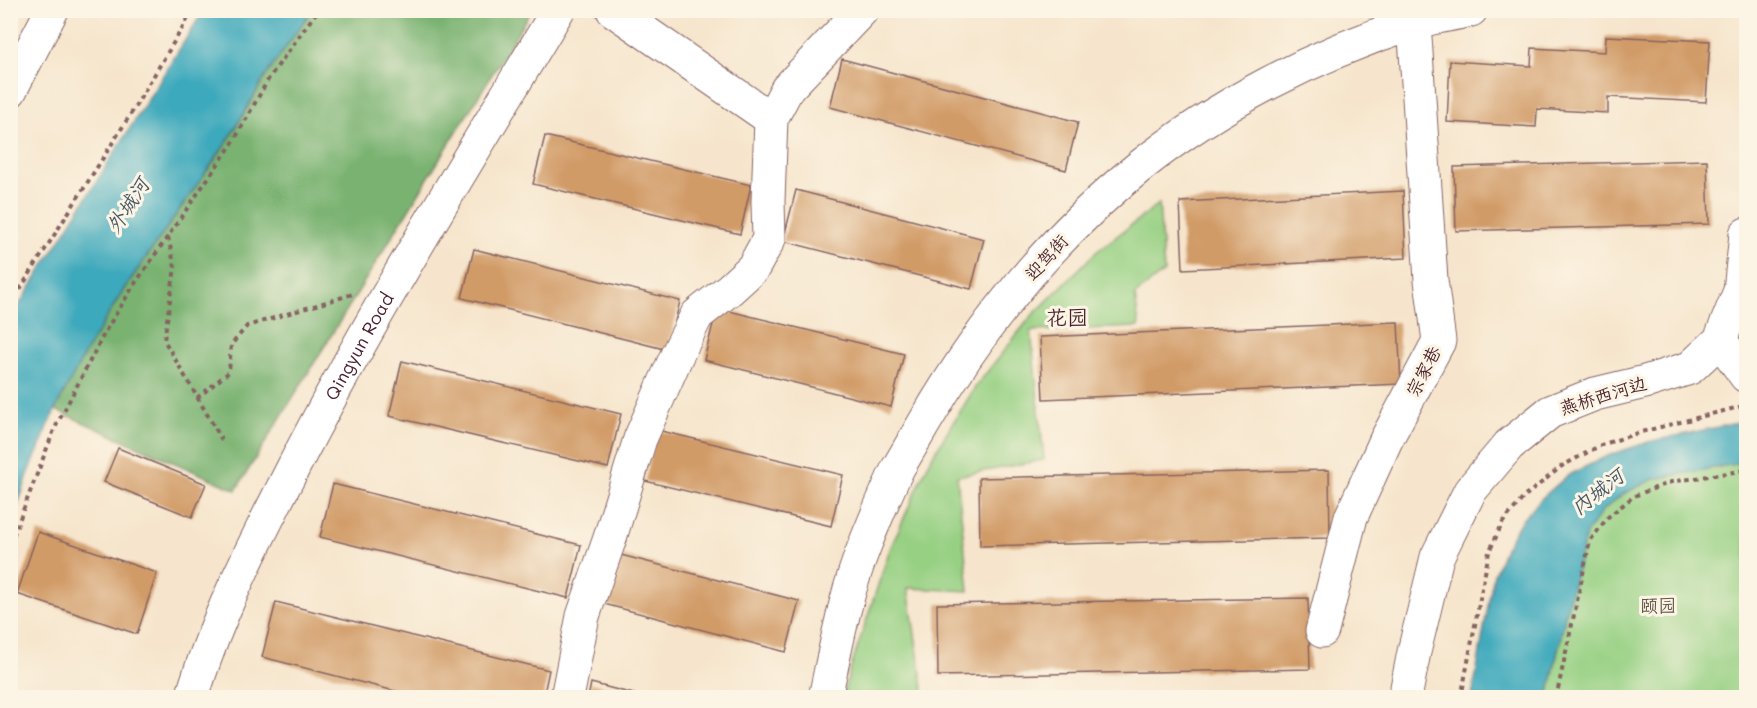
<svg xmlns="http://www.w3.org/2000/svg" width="1757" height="708" viewBox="0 0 1757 708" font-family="Mali,'LXGW WenKai TC',sans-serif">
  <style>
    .green { fill: #97d083; stroke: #707857; stroke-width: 1.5 }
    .forest { fill: #79b271; stroke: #62684e; stroke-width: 1.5 }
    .water { fill: #3ca9bc; stroke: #436474; stroke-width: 1.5 }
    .building { fill: #d19b67 }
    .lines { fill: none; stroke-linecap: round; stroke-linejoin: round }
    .minor-casing { stroke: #866463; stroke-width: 35 }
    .path { stroke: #866463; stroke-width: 4; stroke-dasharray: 4.5 4.5; stroke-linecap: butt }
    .minor { stroke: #fff; stroke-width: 33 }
    .labels { text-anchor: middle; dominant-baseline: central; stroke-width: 6; stroke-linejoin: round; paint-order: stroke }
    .street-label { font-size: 18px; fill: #4a1f2b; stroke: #fcf5e5 }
    .park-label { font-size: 18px; fill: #615445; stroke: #fcf5e5 }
    .water-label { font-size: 20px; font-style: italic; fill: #445665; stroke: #fcf5e5 }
    .quarter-label { font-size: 21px; fill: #4a1f2b; stroke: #fcf5e5 }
  </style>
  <rect width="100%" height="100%" fill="#fcf5e5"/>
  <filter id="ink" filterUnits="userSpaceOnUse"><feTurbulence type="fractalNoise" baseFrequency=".0167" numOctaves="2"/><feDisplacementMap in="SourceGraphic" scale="12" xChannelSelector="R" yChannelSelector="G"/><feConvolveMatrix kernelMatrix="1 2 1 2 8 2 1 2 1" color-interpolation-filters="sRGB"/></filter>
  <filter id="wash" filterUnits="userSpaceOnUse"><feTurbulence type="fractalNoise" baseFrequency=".008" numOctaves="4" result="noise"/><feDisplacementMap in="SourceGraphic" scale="24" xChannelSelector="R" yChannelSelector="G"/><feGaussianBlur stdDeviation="1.35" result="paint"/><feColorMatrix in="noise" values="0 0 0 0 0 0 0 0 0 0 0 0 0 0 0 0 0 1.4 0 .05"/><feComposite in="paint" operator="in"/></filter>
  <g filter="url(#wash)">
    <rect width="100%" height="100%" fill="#f6e5cc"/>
    <path class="green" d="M 1159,204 L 1164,272 L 1135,295 L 1139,327 L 1031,331 L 1044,460 L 957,476 L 969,591 L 908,588 L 924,694 L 906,693 L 843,694 L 855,655 L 890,549 L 930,460 L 976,386 L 1030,318 L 1096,252 Z
      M 1746,462 L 1746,697 L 1548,698 L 1566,612 L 1586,534 L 1602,511 L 1623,494 L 1654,479 Z"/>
    <path class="forest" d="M 311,11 L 531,11 L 236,490 L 55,410 L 86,351 L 124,289 L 227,142 L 265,77 Z"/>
    <path class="water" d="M 204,10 L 311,11 L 265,77 L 227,142 L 124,289 L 86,351 L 55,410 L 28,475 L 11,525 L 11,318 Z
      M 1746,421 L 1746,462 L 1654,479 L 1623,494 L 1602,511 L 1586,534 L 1566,612 L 1548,697 L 1472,697 L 1493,577 L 1505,548 L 1521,521 L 1542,498 L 1567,476 L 1607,456 L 1648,442 Z"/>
    <g id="blocks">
      <path class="building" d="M 1606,36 L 1710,41 L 1706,102 L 1608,97 L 1608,113 L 1537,109 L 1536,127 L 1447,122 L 1450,61 L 1531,66 L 1532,48 L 1605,52 Z
        M 842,59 L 1078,122 L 1066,170 L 830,107 Z
        M 545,136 L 751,185 L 740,234 L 533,184 Z
        M 1707,160 L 1709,224 L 1456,231 L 1454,167 Z
        M 796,190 L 984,239 L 971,289 L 783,241 Z
        M 1403,191 L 1406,258 L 1183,269 L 1180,202 Z
        M 474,249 L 680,301 L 668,350 L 462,298 Z
        M 717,308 L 904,354 L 891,407 L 704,360 Z
        M 1398,322 L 1401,384 L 1043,399 L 1040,337 Z
        M 402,361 L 621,414 L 608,468 L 389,416 Z
        M 657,430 L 843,475 L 831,526 L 645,481 Z
        M 118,448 L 206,484 L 192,517 L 104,482 Z
        M 1329,470 L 1330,538 L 980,546 L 979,478 Z
        M 333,484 L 581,545 L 568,598 L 320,537 Z
        M 38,532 L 157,573 L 137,634 L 17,594 Z
        M 617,554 L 799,601 L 786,652 L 604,604 Z
        M 1308,598 L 1310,669 L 938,676 L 937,604 Z
        M 276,602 L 549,670 L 543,698 L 422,698 L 262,657 Z
        M 591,683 L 645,697 L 644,698 L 588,698 Z
        M 906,693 L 919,698 L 844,698 L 843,694 Z"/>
    </g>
  </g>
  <g filter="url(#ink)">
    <use href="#blocks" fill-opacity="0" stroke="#866463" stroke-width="1.5"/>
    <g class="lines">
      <g class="minor-casing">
        <g id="minor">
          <path d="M 613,10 L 771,119"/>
          <path d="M 10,91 L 52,10"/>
          <path d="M 1720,340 L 1746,376"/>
          <path d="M 1322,631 L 1351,517 L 1386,440 L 1439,341 L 1431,280 L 1414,22"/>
          <path id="s1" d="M 192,698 C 216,616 256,541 294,466 C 374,310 468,161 558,10"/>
          <path d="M 567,698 L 583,616 L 610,538 L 640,439 L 677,355 L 697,315 L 730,289 L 753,268 L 769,239 L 768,201 L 771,119 L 787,89 L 862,10"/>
          <path d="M 825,698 C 836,646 846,591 866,542 C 876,518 886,492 898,468 C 906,454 915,439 923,425 C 979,328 1051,238 1138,168 C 1218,104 1314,55 1412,23 C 1431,17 1451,15 1471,10"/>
          <path d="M 1405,698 L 1414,652 L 1437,557 L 1470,491 L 1509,445 L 1550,412 L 1595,394 L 1645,382 L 1690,368 L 1720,340 L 1740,291 L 1746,234"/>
        </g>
      </g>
      <path class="path" d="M 168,237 L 175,267 L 164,340 L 222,440
        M 10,305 L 132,112 L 193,10
        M 197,398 L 229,372 L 231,345 L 247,326 L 353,294
        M 10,544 L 54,430 L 106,330 L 134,285 L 232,144 L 269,78 L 318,10
        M 1461,698 L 1489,552 L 1503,522 L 1525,496 L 1562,466 L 1601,445 L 1641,432 L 1743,406
        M 1556,698 L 1590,541 L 1608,517 L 1634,496 L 1671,482 L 1746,470"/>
      <use href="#minor" class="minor"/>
    </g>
  </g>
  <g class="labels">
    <g class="street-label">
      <text transform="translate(1046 257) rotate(-48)">迎驾街</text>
      <text stroke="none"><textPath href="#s1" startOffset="390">Qingyun Road</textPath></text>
      <text transform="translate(1423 371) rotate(-63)">宗家巷</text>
      <text transform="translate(1603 395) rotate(-17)">燕桥西河边</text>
    </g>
    <g class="park-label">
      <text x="1658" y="605">颐园</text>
    </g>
    <g class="water-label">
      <text transform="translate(127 205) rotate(-57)">外城河</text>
      <text transform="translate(1597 491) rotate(-38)">内城河</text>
    </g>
    <g class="quarter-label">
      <text x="1067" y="316">花园</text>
    </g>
  </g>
  <rect width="1757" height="708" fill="none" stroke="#fcf5e5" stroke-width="36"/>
</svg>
